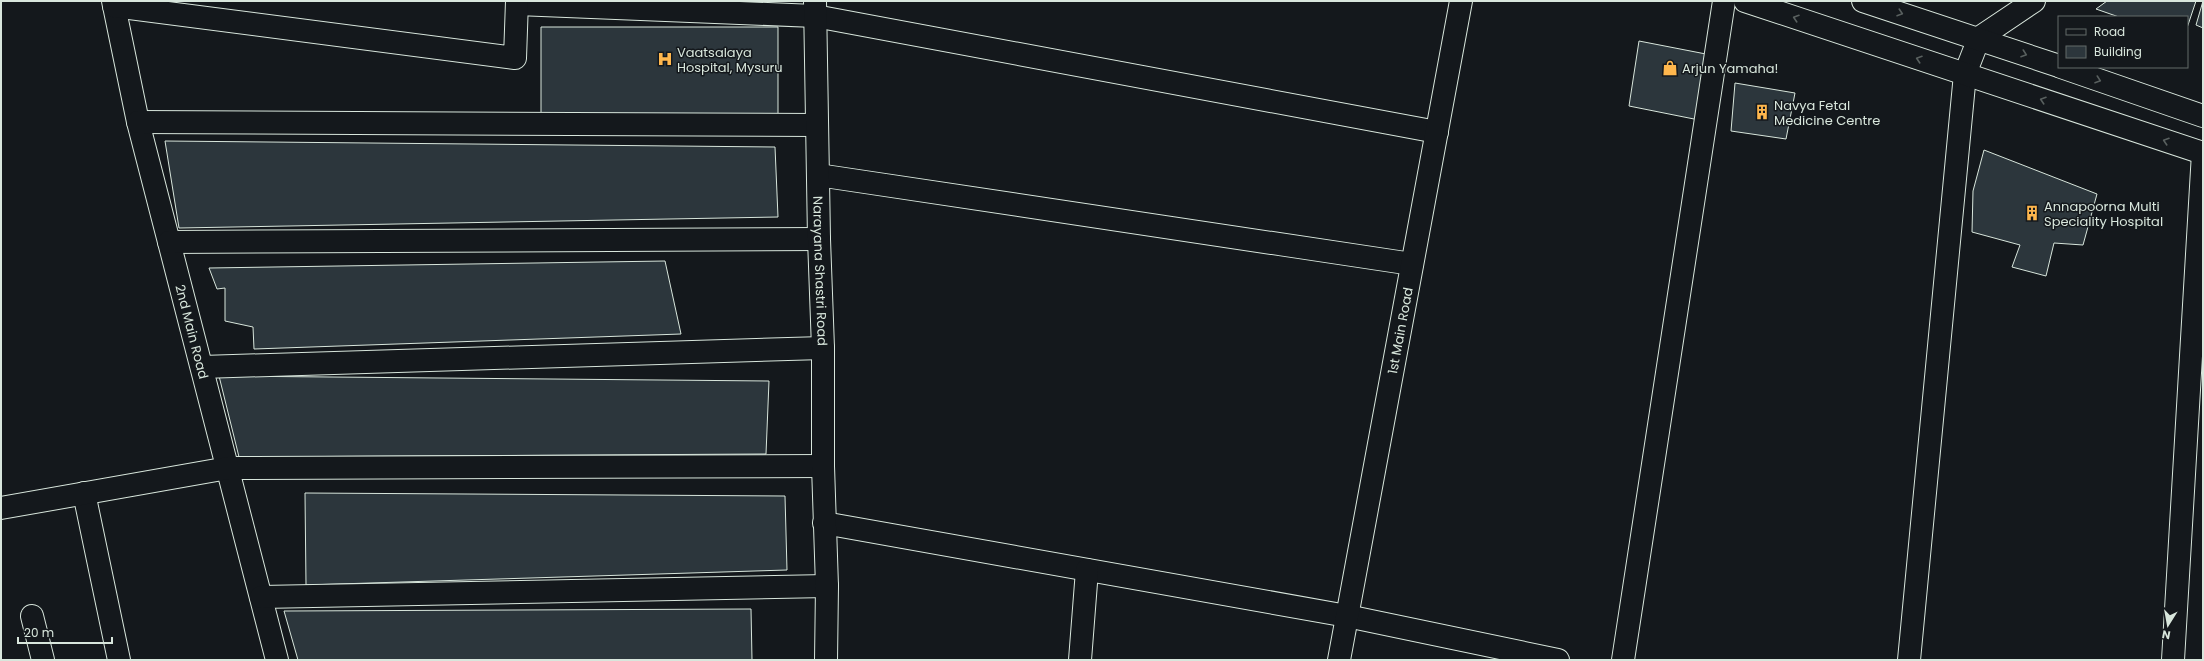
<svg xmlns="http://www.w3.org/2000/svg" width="2204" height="661" viewBox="0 0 2204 661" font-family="Poppins,sans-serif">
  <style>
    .building { fill: #2c363c; stroke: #d8e6dc }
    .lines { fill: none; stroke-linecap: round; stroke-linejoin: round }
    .minor-casing { stroke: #d8e6dc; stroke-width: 24 }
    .tertiary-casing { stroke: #d8e6dc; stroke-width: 24 }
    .minor { stroke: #14181c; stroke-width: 22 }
    .tertiary { stroke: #14181c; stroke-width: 22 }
    .oneway { stroke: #59605f }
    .labels { text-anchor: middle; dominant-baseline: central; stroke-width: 3; stroke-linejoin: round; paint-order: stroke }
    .poi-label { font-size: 13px; fill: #d8e6dc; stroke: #14181c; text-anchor: start }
    .street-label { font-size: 13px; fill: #d8e6dc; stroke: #14181c }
  </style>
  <rect width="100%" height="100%" fill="#14181c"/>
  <path class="building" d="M 2107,1 L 2196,1 L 2187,28 L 2187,17 L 2119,17 L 2096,9 Z
    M 2203,1 L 2203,28 L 2196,25 Z
    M 541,27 L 778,27 L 778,115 L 541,116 Z
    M 1639,41 L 1711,55 L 1699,120 L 1629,106 Z
    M 1735,83 L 1795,93 L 1786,139 L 1731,131 Z
    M 165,141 L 775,147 L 778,217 L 179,228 Z
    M 1984,150 L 2097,194 L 2083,245 L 2054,243 L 2046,276 L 2012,267 L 2020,245 L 1972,232 L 1973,191 Z
    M 665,261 L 681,334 L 254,349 L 253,327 L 225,321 L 225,288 L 217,289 L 209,268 Z
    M 219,376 L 769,381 L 766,454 L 239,457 Z
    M 305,493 L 785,496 L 787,570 L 306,585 Z
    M 751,609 L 752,660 L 298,660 L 284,611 Z"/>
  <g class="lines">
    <g class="minor-casing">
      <g id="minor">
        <path id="s1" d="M 113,1 L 138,122 L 277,660"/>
        <path d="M 517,4 L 815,16 L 1437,132"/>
        <path d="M 114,6 L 515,58 L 517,1"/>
        <path d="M 138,122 L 817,125"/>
        <path d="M 818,175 L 1412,264"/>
        <path d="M 169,242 L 819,239"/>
        <path d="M 202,367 L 823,348"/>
        <path d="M 84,493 L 119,660"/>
        <path d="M 1,508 L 228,468 L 823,466"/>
        <path d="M 824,523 L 1347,616 L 1558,660"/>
        <path d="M 261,597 L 827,586"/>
        <path d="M 32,616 L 43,660"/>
        <path d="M 1080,660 L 1087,570"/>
        <path id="s2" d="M 1339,660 L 1461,1"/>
        <path d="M 1623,660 L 1724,1"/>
        <path d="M 1909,660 L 1965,74 L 1979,38 L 2034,1"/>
        <path d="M 2173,660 L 2203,153"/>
      </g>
    </g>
    <g class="tertiary-casing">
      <g id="tertiary">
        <path id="s3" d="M 815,1 L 819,239 L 823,348 L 823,466 L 827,586 L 826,660"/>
        <path d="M 1745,1 L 2203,153"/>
        <path d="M 1863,1 L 2059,66"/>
        <path d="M 2061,67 L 2203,116"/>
      </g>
    </g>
    <use href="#minor" class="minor"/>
    <use href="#tertiary" class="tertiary"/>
  </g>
  <defs><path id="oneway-chevron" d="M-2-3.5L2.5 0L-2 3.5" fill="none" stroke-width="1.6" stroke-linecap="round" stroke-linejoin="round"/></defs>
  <g class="oneway">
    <use href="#oneway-chevron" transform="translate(1900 13) rotate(18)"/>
    <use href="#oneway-chevron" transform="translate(1796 18) rotate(-162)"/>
    <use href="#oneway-chevron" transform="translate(2024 54) rotate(19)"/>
    <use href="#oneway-chevron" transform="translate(1919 59) rotate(-162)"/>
    <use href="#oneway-chevron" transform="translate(2098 80) rotate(19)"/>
    <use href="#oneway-chevron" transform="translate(2043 100) rotate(-162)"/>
    <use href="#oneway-chevron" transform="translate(2166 141) rotate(-162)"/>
  </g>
  <defs>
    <g id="hospital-bare" transform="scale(1.2)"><path d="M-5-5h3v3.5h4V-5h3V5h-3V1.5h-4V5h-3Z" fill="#ffb74d" stroke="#14181c" stroke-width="2.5" paint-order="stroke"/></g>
    <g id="shop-bare" transform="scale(1.2)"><path d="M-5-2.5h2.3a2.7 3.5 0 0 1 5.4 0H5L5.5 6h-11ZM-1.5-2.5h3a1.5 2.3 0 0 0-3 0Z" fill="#ffb74d" stroke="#14181c" stroke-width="2.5" paint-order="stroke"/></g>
    <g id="building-bare" transform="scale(1.2)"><path d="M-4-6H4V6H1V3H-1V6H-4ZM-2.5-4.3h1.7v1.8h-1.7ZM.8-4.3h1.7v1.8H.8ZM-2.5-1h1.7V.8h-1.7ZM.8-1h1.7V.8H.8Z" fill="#ffb74d" stroke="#14181c" stroke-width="2.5" paint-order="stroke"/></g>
  </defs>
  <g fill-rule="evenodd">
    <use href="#hospital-bare" x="665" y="59"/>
    <use href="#shop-bare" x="1670" y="68"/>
    <use href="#building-bare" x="1762" y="112"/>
    <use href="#building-bare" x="2032" y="213"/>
  </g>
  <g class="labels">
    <g class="poi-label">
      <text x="677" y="52">Vaatsalaya<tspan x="677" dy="15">Hospital, Mysuru</tspan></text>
      <text x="1682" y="68">Arjun Yamaha!</text>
      <text x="1774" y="105">Navya Fetal<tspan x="1774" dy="15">Medicine Centre</tspan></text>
      <text x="2044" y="206">Annapoorna Multi<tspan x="2044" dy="15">Speciality Hospital</tspan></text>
    </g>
    <g class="street-label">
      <text stroke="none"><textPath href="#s3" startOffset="270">Narayana Shastri Road</textPath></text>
      <text stroke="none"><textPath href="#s2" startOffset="335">1st Main Road</textPath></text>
      <text stroke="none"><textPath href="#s1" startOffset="340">2nd Main Road</textPath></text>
    </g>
  </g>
  <rect width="2204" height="661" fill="none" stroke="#d8e6dc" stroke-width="4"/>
  <rect x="2058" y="16" width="130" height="52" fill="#14181c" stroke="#626a69"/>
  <rect x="2066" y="29" width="20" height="6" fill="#14181c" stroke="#626a69"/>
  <text x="2094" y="36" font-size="12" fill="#d8e6dc">Road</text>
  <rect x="2066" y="46" width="20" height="12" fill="#2c363c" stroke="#626a69"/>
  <text x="2094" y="56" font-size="12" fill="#d8e6dc">Building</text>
  <g transform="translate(2168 625) rotate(191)" stroke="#14181c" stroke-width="3" paint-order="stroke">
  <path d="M0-3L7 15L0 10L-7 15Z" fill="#d8e6dc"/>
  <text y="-6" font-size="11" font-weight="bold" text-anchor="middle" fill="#d8e6dc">N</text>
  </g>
  <path d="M18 637v6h94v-6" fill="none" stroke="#d8e6dc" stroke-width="2"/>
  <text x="24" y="637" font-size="12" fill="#d8e6dc" stroke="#14181c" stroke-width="3" paint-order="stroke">20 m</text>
</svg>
